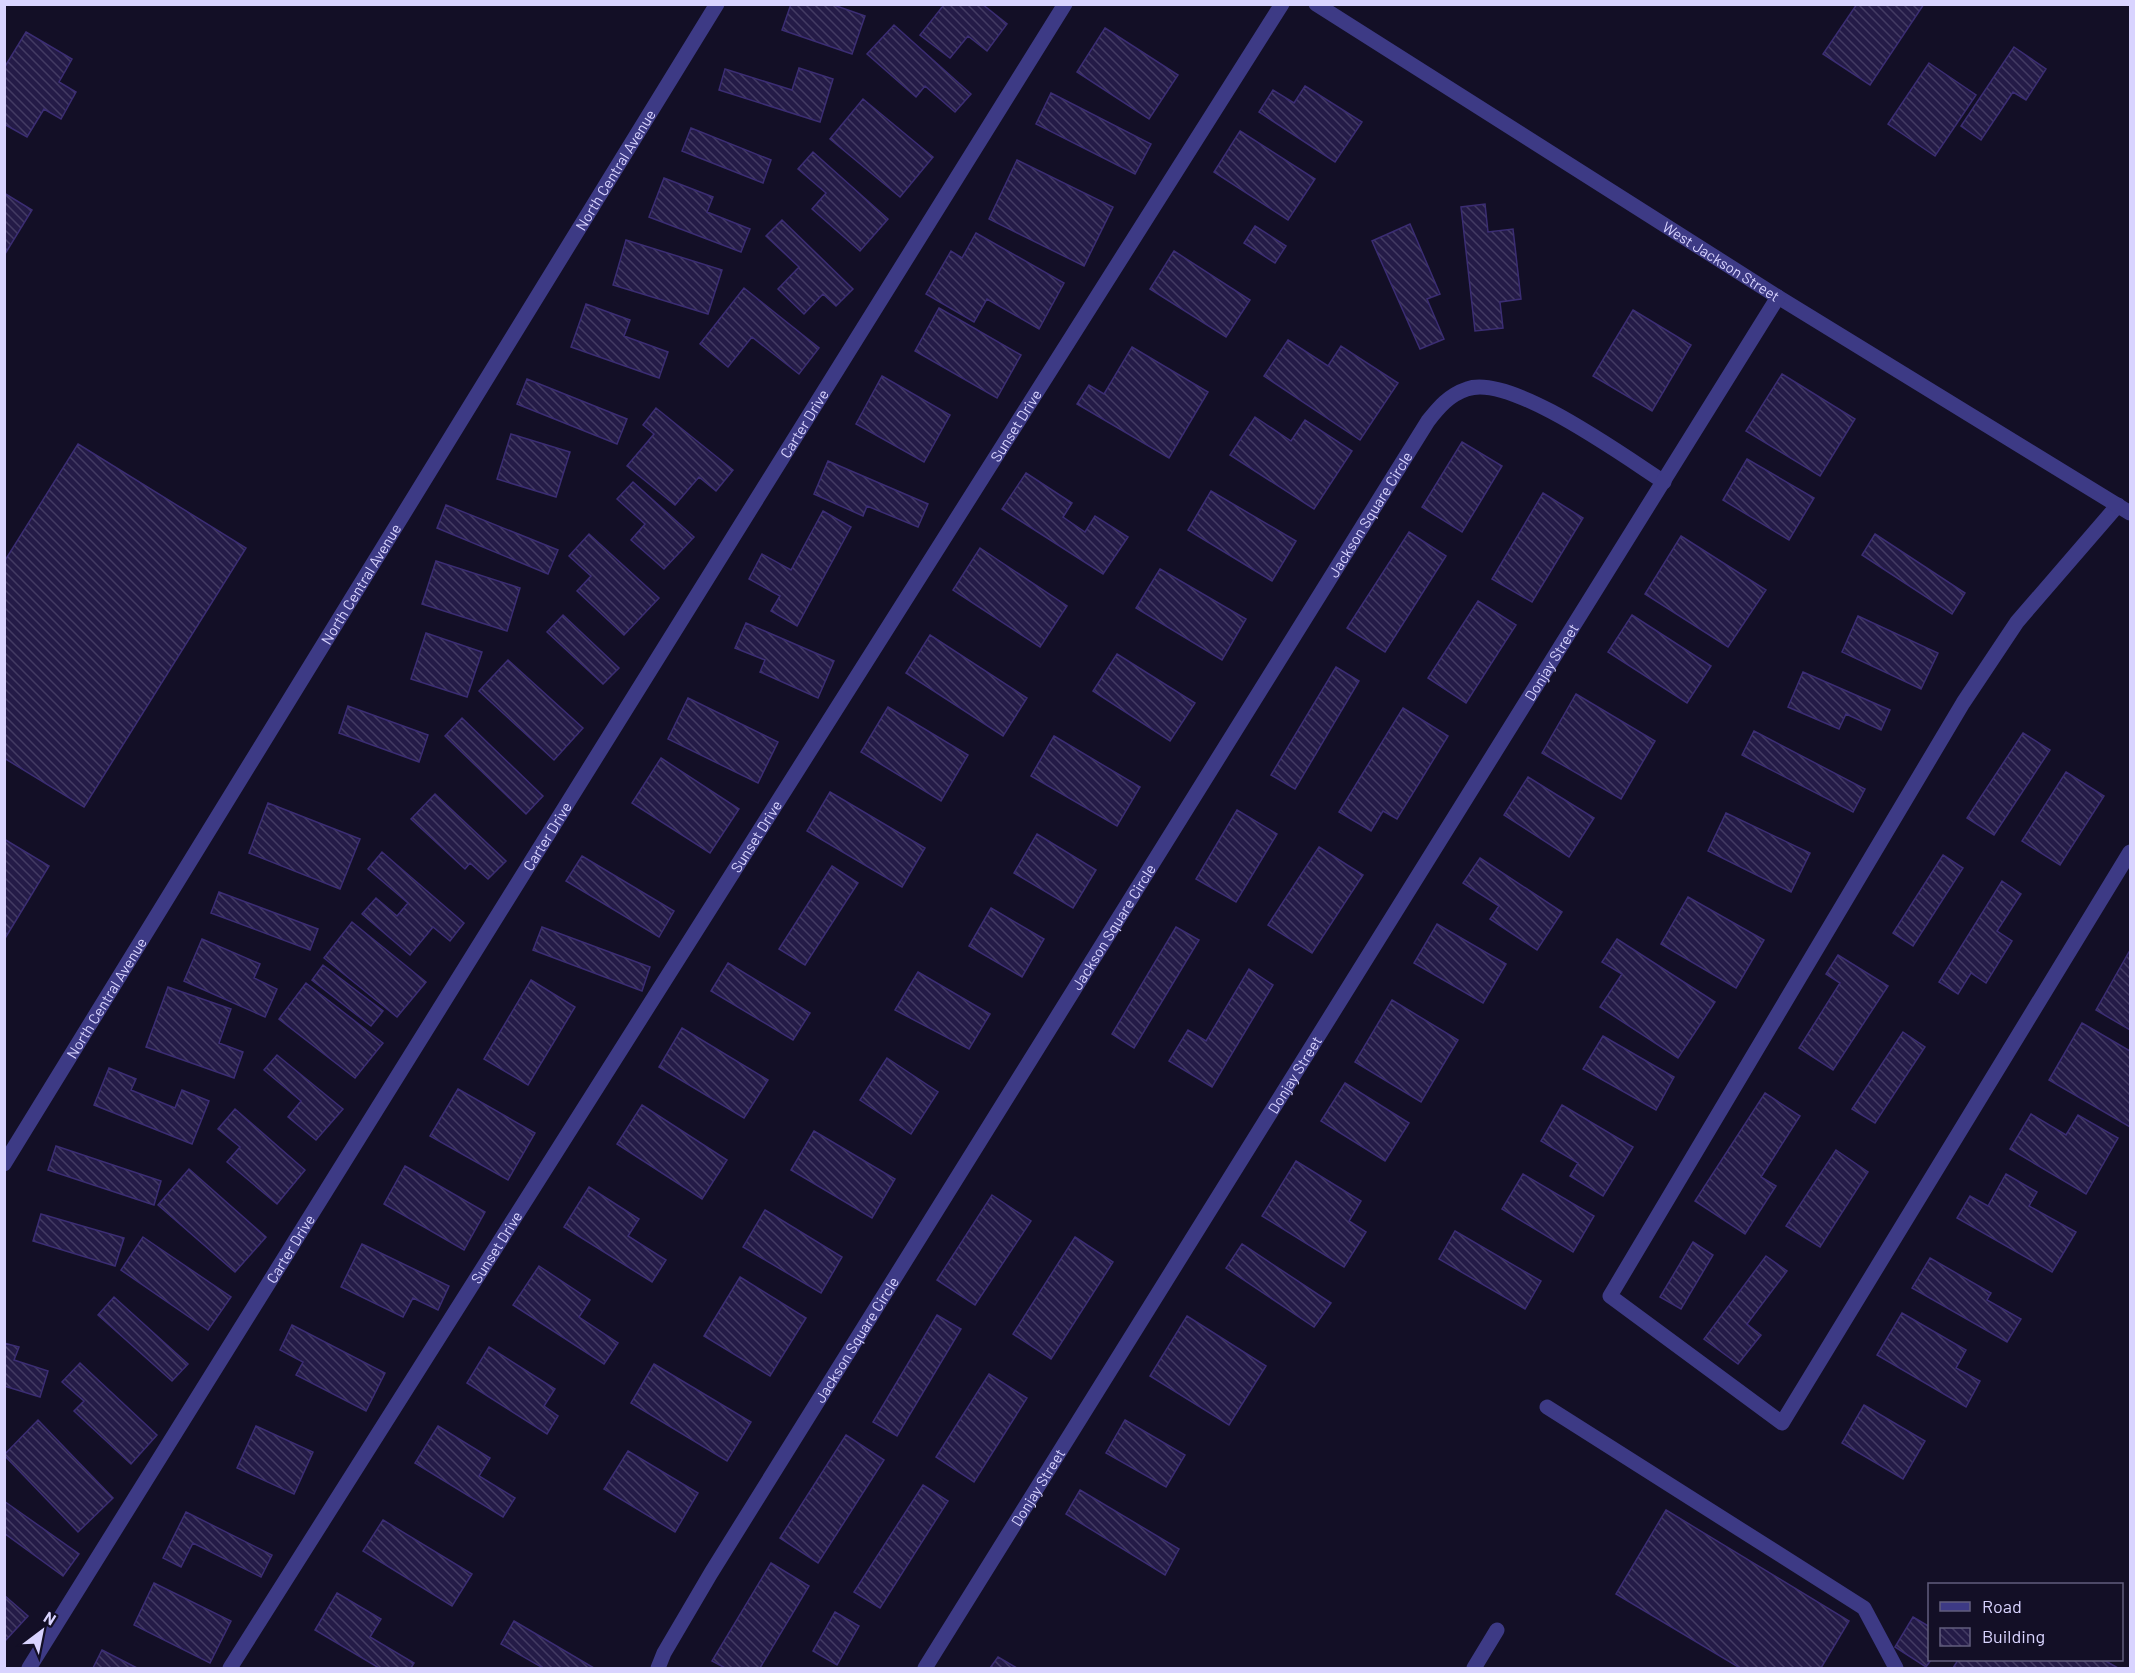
<svg xmlns="http://www.w3.org/2000/svg" width="2135" height="1673" viewBox="0 0 2135 1673" font-family="Barlow,sans-serif">
  <style>
    .building { fill: url(#building-back-hatch); stroke: #3b2d73; stroke-width: 1.5 }
    .lines { fill: none; stroke-linecap: round; stroke-linejoin: round }
    .lane { stroke: #3d3a85; stroke-width: 15 }
    .street { stroke: #3d3a85; stroke-width: 15 }
    .labels { text-anchor: middle; dominant-baseline: central; stroke-width: 4.5; stroke-linejoin: round; paint-order: stroke }
    .street-label { font-size: 15px; fill: #d9d4ff; stroke: #130f26 }
  </style>
  <defs>
    <pattern id="building-back-hatch" width="6" height="6" patternUnits="userSpaceOnUse" patternTransform="scale(1.5)"><rect width="6" height="6" fill="#241b47"/><path d="M-1 5l2 2M0 0l6 6M5-1l2 2" fill="none" stroke="#433b63"/></pattern>
  </defs>
  <rect width="100%" height="100%" fill="#130f26"/>
  <path class="building" d="M 791,4 L 831,4 L 865,16 L 852,54 L 782,30 Z
    M 940,4 L 982,4 L 1007,24 L 987,51 L 968,36 L 950,58 L 920,35 L 943,6 Z
    M 1857,4 L 1924,4 L 1870,85 L 1823,54 Z
    M 894,25 L 971,94 L 955,112 L 925,86 L 916,97 L 867,54 Z
    M 1105,28 L 1178,75 L 1149,119 L 1077,72 Z
    M 26,32 L 72,59 L 59,82 L 76,92 L 61,119 L 44,109 L 27,137 L 4,124 L 4,68 Z
    M 2014,47 L 2046,69 L 2026,100 L 2013,92 L 1981,140 L 1961,126 Z
    M 1929,63 L 1976,95 L 1935,156 L 1888,124 Z
    M 799,68 L 833,79 L 820,122 L 719,90 L 725,69 L 792,90 Z
    M 1305,86 L 1362,122 L 1335,162 L 1259,112 L 1273,90 L 1294,103 Z
    M 1051,93 L 1151,144 L 1135,174 L 1036,124 Z
    M 863,99 L 933,157 L 900,197 L 830,139 Z
    M 691,128 L 771,160 L 763,183 L 682,151 Z
    M 1240,131 L 1315,179 L 1288,220 L 1214,172 Z
    M 813,152 L 888,219 L 860,251 L 812,209 L 826,193 L 798,169 Z
    M 1017,160 L 1113,207 L 1084,266 L 989,219 Z
    M 664,178 L 713,197 L 707,212 L 750,229 L 741,252 L 649,217 Z
    M 4,193 L 32,210 L 5,254 L 4,254 Z
    M 1485,204 L 1488,232 L 1513,229 L 1521,299 L 1500,302 L 1503,328 L 1475,331 L 1461,207 Z
    M 782,220 L 853,289 L 836,306 L 823,294 L 804,314 L 778,289 L 799,267 L 766,236 Z
    M 1410,224 L 1440,294 L 1427,299 L 1444,339 L 1420,349 L 1372,241 Z
    M 1255,226 L 1286,246 L 1275,263 L 1244,243 Z
    M 976,233 L 1064,283 L 1039,329 L 987,299 L 974,322 L 926,294 L 951,251 L 962,258 Z
    M 626,240 L 722,270 L 708,314 L 613,285 Z
    M 1174,251 L 1250,300 L 1226,337 L 1150,289 Z
    M 744,288 L 819,348 L 799,374 L 752,337 L 728,367 L 700,344 Z
    M 586,304 L 630,320 L 624,336 L 668,352 L 659,378 L 571,347 Z
    M 939,308 L 1021,355 L 997,398 L 915,351 Z
    M 1633,310 L 1691,345 L 1652,411 L 1593,376 Z
    M 1288,340 L 1328,366 L 1341,346 L 1398,383 L 1360,440 L 1264,376 Z
    M 1132,347 L 1208,392 L 1169,458 L 1077,404 L 1089,385 L 1104,394 Z
    M 1782,374 L 1855,419 L 1820,476 L 1746,431 Z
    M 882,376 L 950,415 L 924,462 L 856,424 Z
    M 527,379 L 627,419 L 617,444 L 517,404 Z
    M 656,408 L 733,470 L 716,491 L 699,477 L 675,505 L 627,466 L 654,434 L 643,425 Z
    M 1255,417 L 1291,441 L 1305,420 L 1352,451 L 1314,509 L 1230,455 Z
    M 511,434 L 570,452 L 556,497 L 497,479 Z
    M 1462,442 L 1502,466 L 1462,532 L 1422,507 Z
    M 78,444 L 246,548 L 84,807 L 4,758 L 4,562 Z
    M 1747,459 L 1814,498 L 1789,540 L 1723,500 Z
    M 828,461 L 928,504 L 918,527 L 867,506 L 863,516 L 814,494 Z
    M 1026,473 L 1072,503 L 1063,517 L 1085,532 L 1095,516 L 1128,537 L 1103,574 L 1002,509 Z
    M 633,482 L 694,537 L 664,569 L 631,540 L 645,524 L 617,499 Z
    M 1211,491 L 1296,541 L 1272,581 L 1188,530 Z
    M 1543,493 L 1583,518 L 1532,602 L 1492,579 Z
    M 446,505 L 558,550 L 548,574 L 437,528 Z
    M 823,511 L 851,527 L 797,626 L 771,611 L 780,596 L 749,579 L 762,554 L 791,570 Z
    M 1409,532 L 1446,556 L 1385,652 L 1347,628 Z
    M 589,534 L 659,598 L 624,635 L 577,591 L 591,576 L 569,556 Z
    M 1875,534 L 1965,593 L 1952,614 L 1862,555 Z
    M 1681,536 L 1766,590 L 1728,647 L 1645,594 Z
    M 980,548 L 1067,606 L 1040,647 L 953,590 Z
    M 436,561 L 520,588 L 507,631 L 422,604 Z
    M 1160,569 L 1246,619 L 1222,660 L 1136,608 Z
    M 1478,601 L 1516,625 L 1466,703 L 1428,678 Z
    M 563,615 L 619,668 L 603,684 L 547,632 Z
    M 1632,615 L 1711,666 L 1687,703 L 1608,652 Z
    M 1858,616 L 1938,653 L 1921,689 L 1842,652 Z
    M 746,623 L 834,661 L 818,698 L 760,672 L 765,660 L 735,648 Z
    M 426,633 L 482,652 L 467,697 L 411,679 Z
    M 930,635 L 1027,698 L 1003,736 L 906,673 Z
    M 1117,654 L 1195,703 L 1170,741 L 1093,691 Z
    M 508,660 L 583,728 L 554,760 L 479,691 Z
    M 1336,667 L 1359,681 L 1295,789 L 1271,775 Z
    M 1803,672 L 1890,710 L 1881,730 L 1846,714 L 1839,729 L 1788,707 Z
    M 1576,694 L 1655,741 L 1621,799 L 1542,753 Z
    M 688,698 L 778,742 L 758,783 L 668,739 Z
    M 348,706 L 428,735 L 419,762 L 339,733 Z
    M 888,707 L 968,755 L 941,801 L 861,752 Z
    M 1403,708 L 1448,736 L 1397,819 L 1383,811 L 1371,831 L 1339,812 Z
    M 462,718 L 543,796 L 526,814 L 445,736 Z
    M 1754,731 L 1865,789 L 1853,812 L 1742,755 Z
    M 2023,733 L 2050,750 L 1994,835 L 1967,818 Z
    M 1054,736 L 1140,787 L 1117,826 L 1031,776 Z
    M 661,758 L 739,809 L 710,853 L 632,803 Z
    M 2066,772 L 2104,796 L 2060,865 L 2022,841 Z
    M 1528,777 L 1594,818 L 1569,857 L 1504,815 Z
    M 830,792 L 925,848 L 902,887 L 807,831 Z
    M 435,794 L 506,861 L 488,879 L 470,863 L 465,869 L 411,819 Z
    M 268,803 L 360,839 L 340,889 L 249,853 Z
    M 1237,810 L 1277,834 L 1236,902 L 1196,879 Z
    M 1726,813 L 1810,853 L 1791,892 L 1708,851 Z
    M 1037,834 L 1096,870 L 1073,908 L 1014,873 Z
    M 4,839 L 49,866 L 4,940 Z
    M 1319,847 L 1363,875 L 1312,953 L 1268,925 Z
    M 382,852 L 464,923 L 450,941 L 433,927 L 410,955 L 362,914 L 376,898 L 397,916 L 408,903 L 368,869 Z
    M 1943,855 L 1963,868 L 1913,946 L 1893,933 Z
    M 582,856 L 674,911 L 659,937 L 566,881 Z
    M 1480,858 L 1562,912 L 1537,950 L 1490,919 L 1499,906 L 1463,883 Z
    M 832,866 L 858,883 L 805,965 L 779,949 Z
    M 2002,881 L 2021,894 L 1997,931 L 2012,941 L 1986,983 L 1971,973 L 1958,994 L 1939,982 Z
    M 219,892 L 318,929 L 310,950 L 211,913 Z
    M 1688,897 L 1764,940 L 1736,988 L 1661,944 Z
    M 991,908 L 1044,939 L 1022,977 L 969,946 Z
    M 352,922 L 426,982 L 397,1017 L 324,958 Z
    M 1437,924 L 1506,964 L 1483,1003 L 1414,963 Z
    M 542,927 L 650,967 L 642,991 L 533,950 Z
    M 1176,927 L 1199,940 L 1134,1048 L 1112,1034 Z
    M 202,939 L 260,964 L 254,978 L 277,989 L 265,1017 L 184,981 Z
    M 1617,939 L 1715,1002 L 1678,1058 L 1600,1007 L 1622,974 L 1602,962 Z
    M 2129,952 L 2130,953 L 2130,1030 L 2096,1010 Z
    M 1838,955 L 1888,986 L 1833,1070 L 1799,1048 L 1840,983 L 1826,974 Z
    M 728,963 L 810,1013 L 793,1040 L 711,991 Z
    M 323,965 L 383,1011 L 371,1026 L 312,980 Z
    M 1249,969 L 1273,985 L 1212,1087 L 1169,1061 L 1188,1030 L 1206,1041 Z
    M 918,972 L 990,1014 L 969,1049 L 895,1010 Z
    M 531,980 L 575,1007 L 528,1085 L 484,1059 Z
    M 306,983 L 383,1043 L 355,1078 L 279,1019 Z
    M 168,987 L 231,1009 L 219,1043 L 243,1052 L 234,1078 L 146,1047 Z
    M 1392,1000 L 1458,1040 L 1421,1102 L 1355,1062 Z
    M 2082,1023 L 2130,1051 L 2130,1127 L 2049,1080 Z
    M 682,1028 L 768,1080 L 744,1118 L 659,1067 Z
    M 1903,1032 L 1925,1047 L 1875,1123 L 1852,1109 Z
    M 1603,1036 L 1674,1077 L 1656,1110 L 1583,1069 Z
    M 277,1055 L 343,1109 L 316,1140 L 288,1117 L 301,1101 L 264,1070 Z
    M 887,1058 L 938,1092 L 911,1134 L 860,1100 Z
    M 109,1068 L 136,1079 L 131,1090 L 175,1108 L 182,1090 L 209,1101 L 192,1144 L 94,1105 Z
    M 1345,1083 L 1409,1123 L 1385,1161 L 1321,1121 Z
    M 458,1089 L 535,1133 L 508,1180 L 430,1136 Z
    M 1765,1093 L 1800,1116 L 1761,1177 L 1776,1186 L 1745,1234 L 1695,1201 Z
    M 642,1105 L 727,1160 L 702,1199 L 617,1144 Z
    M 1562,1105 L 1633,1147 L 1603,1196 L 1570,1176 L 1578,1163 L 1541,1141 Z
    M 235,1109 L 305,1170 L 277,1204 L 227,1162 L 240,1147 L 218,1129 Z
    M 2031,1114 L 2066,1135 L 2078,1115 L 2118,1138 L 2086,1194 L 2010,1149 Z
    M 814,1131 L 895,1179 L 872,1218 L 791,1170 Z
    M 56,1146 L 161,1181 L 154,1205 L 48,1170 Z
    M 1836,1150 L 1868,1172 L 1820,1247 L 1786,1226 Z
    M 1296,1161 L 1361,1201 L 1349,1221 L 1366,1232 L 1344,1267 L 1262,1216 Z
    M 405,1166 L 485,1212 L 464,1250 L 384,1204 Z
    M 189,1169 L 266,1237 L 235,1272 L 158,1205 Z
    M 1523,1174 L 1594,1216 L 1573,1252 L 1502,1209 Z
    M 2006,1174 L 2037,1192 L 2029,1206 L 2076,1232 L 2052,1272 L 1957,1218 L 1970,1196 L 1988,1206 Z
    M 589,1187 L 639,1219 L 628,1236 L 666,1260 L 652,1282 L 564,1227 Z
    M 992,1195 L 1031,1221 L 975,1305 L 937,1280 Z
    M 765,1210 L 842,1257 L 821,1293 L 743,1247 Z
    M 41,1214 L 124,1238 L 115,1266 L 33,1241 Z
    M 1455,1231 L 1541,1281 L 1525,1309 L 1439,1259 Z
    M 143,1237 L 231,1297 L 208,1330 L 121,1270 Z
    M 1075,1237 L 1113,1262 L 1051,1359 L 1013,1334 Z
    M 1693,1242 L 1713,1255 L 1681,1309 L 1660,1297 Z
    M 362,1244 L 449,1286 L 438,1310 L 413,1298 L 403,1317 L 341,1287 Z
    M 1242,1244 L 1331,1303 L 1314,1327 L 1226,1268 Z
    M 1766,1256 L 1787,1271 L 1747,1324 L 1761,1335 L 1738,1364 L 1704,1339 Z
    M 1930,1258 L 1991,1293 L 1987,1300 L 2021,1319 L 2007,1342 L 1912,1288 Z
    M 539,1266 L 590,1300 L 579,1317 L 618,1343 L 604,1364 L 513,1305 Z
    M 740,1277 L 806,1318 L 770,1376 L 704,1336 Z
    M 114,1297 L 188,1364 L 172,1381 L 98,1315 Z
    M 1902,1313 L 1966,1350 L 1956,1368 L 1980,1381 L 1966,1407 L 1877,1355 Z
    M 937,1315 L 961,1329 L 897,1436 L 873,1422 Z
    M 1187,1316 L 1266,1366 L 1229,1425 L 1150,1376 Z
    M 292,1325 L 385,1373 L 366,1411 L 296,1375 L 303,1362 L 280,1350 Z
    M 4,1343 L 19,1347 L 14,1360 L 48,1371 L 40,1397 L 4,1386 Z
    M 489,1347 L 555,1389 L 544,1406 L 558,1416 L 547,1434 L 467,1383 Z
    M 80,1363 L 157,1435 L 131,1464 L 74,1411 L 84,1401 L 62,1382 Z
    M 654,1364 L 751,1422 L 727,1461 L 631,1403 Z
    M 989,1374 L 1027,1398 L 974,1482 L 936,1457 Z
    M 1864,1405 L 1925,1441 L 1903,1479 L 1842,1443 Z
    M 38,1420 L 113,1498 L 78,1532 L 4,1455 Z
    M 1125,1420 L 1185,1455 L 1166,1487 L 1106,1453 Z
    M 256,1426 L 313,1452 L 294,1494 L 237,1468 Z
    M 438,1426 L 490,1458 L 479,1476 L 515,1498 L 503,1517 L 415,1463 Z
    M 846,1435 L 884,1460 L 818,1563 L 780,1538 Z
    M 628,1451 L 698,1493 L 675,1532 L 604,1489 Z
    M 923,1485 L 948,1501 L 880,1608 L 854,1592 Z
    M 1080,1490 L 1179,1549 L 1165,1575 L 1066,1514 Z
    M 4,1501 L 79,1554 L 63,1576 L 4,1533 Z
    M 1666,1510 L 1849,1621 L 1821,1668 L 1740,1668 L 1616,1594 Z
    M 186,1512 L 272,1555 L 261,1577 L 193,1543 L 181,1567 L 163,1558 Z
    M 383,1520 L 472,1574 L 452,1606 L 363,1551 Z
    M 771,1563 L 809,1586 L 760,1668 L 725,1668 L 712,1661 Z
    M 154,1583 L 231,1621 L 210,1663 L 134,1625 Z
    M 337,1593 L 381,1619 L 370,1637 L 414,1663 L 411,1668 L 379,1668 L 315,1630 Z
    M 4,1595 L 28,1616 L 4,1642 Z
    M 835,1612 L 859,1626 L 837,1665 L 813,1651 Z
    M 1913,1617 L 1930,1627 L 1931,1660 L 1926,1667 L 1895,1647 Z
    M 514,1621 L 594,1668 L 543,1668 L 501,1644 Z
    M 102,1650 L 137,1668 L 93,1668 Z
    M 998,1657 L 1017,1668 L 990,1668 Z
    M 1958,1660 L 2104,1660 L 2118,1668 L 1953,1668 Z"/>
  <g class="lines">
    <g class="lane">
      <path d="M 2118,505 L 2017,622 L 1963,703 L 1610,1296 L 1782,1423 L 2130,852"/>
      <path d="M 1547,1407 L 1864,1608 L 1896,1668"/>
      <path id="s1" d="M 29,1668 L 1065,4"/>
      <path id="s2" d="M 230,1668 L 1282,4"/>
      <path d="M 1474,1668 L 1497,1630"/>
    </g>
    <g class="street">
      <path id="s3" d="M 1316,4 L 1778,297 L 2130,513"/>
      <path id="s4" d="M 4,1164 L 717,4"/>
      <path id="s5" d="M 658,1668 L 664,1653 L 711,1573 L 1428,421 C 1439,407 1449,395 1467,389 C 1510,373 1625,457 1664,482"/>
      <path id="s6" d="M 925,1668 L 1778,297"/>
    </g>
  </g>
  <g class="labels">
    <g class="street-label">
      <text stroke="none"><textPath href="#s4" startOffset="1167">North Central Avenue</textPath></text>
      <text stroke="none"><textPath href="#s3" startOffset="480">West Jackson Street</textPath></text>
      <text stroke="none"><textPath href="#s1" startOffset="1466">Carter Drive</textPath></text>
      <text stroke="none"><textPath href="#s2" startOffset="1470">Sunset Drive</textPath></text>
      <text stroke="none"><textPath href="#s5" startOffset="1356">Jackson Square Circle</textPath></text>
      <text stroke="none"><textPath href="#s4" startOffset="681">North Central Avenue</textPath></text>
      <text stroke="none"><textPath href="#s6" startOffset="1185">Donjay Street</textPath></text>
      <text stroke="none"><textPath href="#s1" startOffset="980">Carter Drive</textPath></text>
      <text stroke="none"><textPath href="#s2" startOffset="984">Sunset Drive</textPath></text>
      <text stroke="none"><textPath href="#s5" startOffset="870">Jackson Square Circle</textPath></text>
      <text stroke="none"><textPath href="#s4" startOffset="195">North Central Avenue</textPath></text>
      <text stroke="none"><textPath href="#s6" startOffset="699">Donjay Street</textPath></text>
      <text stroke="none"><textPath href="#s2" startOffset="498">Sunset Drive</textPath></text>
      <text stroke="none"><textPath href="#s1" startOffset="494">Carter Drive</textPath></text>
      <text stroke="none"><textPath href="#s5" startOffset="384">Jackson Square Circle</textPath></text>
      <text stroke="none"><textPath href="#s6" startOffset="213">Donjay Street</textPath></text>
    </g>
  </g>
  <rect width="2135" height="1673" fill="none" stroke="#d9d4ff" stroke-width="12"/>
  <rect x="1928" y="1583" width="195" height="78" fill="#130f26" stroke="#625e7d" stroke-width="1.5"/>
  <rect x="1940" y="1602" width="30" height="9" fill="#3d3a85" stroke="#625e7d" stroke-width="1.5"/>
  <text x="1982" y="1613" font-size="18" fill="#d9d4ff">Road</text>
  <rect x="1940" y="1628" width="30" height="18" fill="url(#building-back-hatch)" stroke="#625e7d" stroke-width="1.5"/>
  <text x="1982" y="1643" font-size="18" fill="#d9d4ff">Building</text>
  <g transform="translate(42 1631) rotate(32)" stroke="#130f26" stroke-width="4.5" paint-order="stroke">
  <path d="M0-4.5L10 22L0 15L-10 22Z" fill="#d9d4ff"/>
  <text y="-9" font-size="16" font-weight="bold" text-anchor="middle" fill="#d9d4ff">N</text>
  </g>
</svg>
